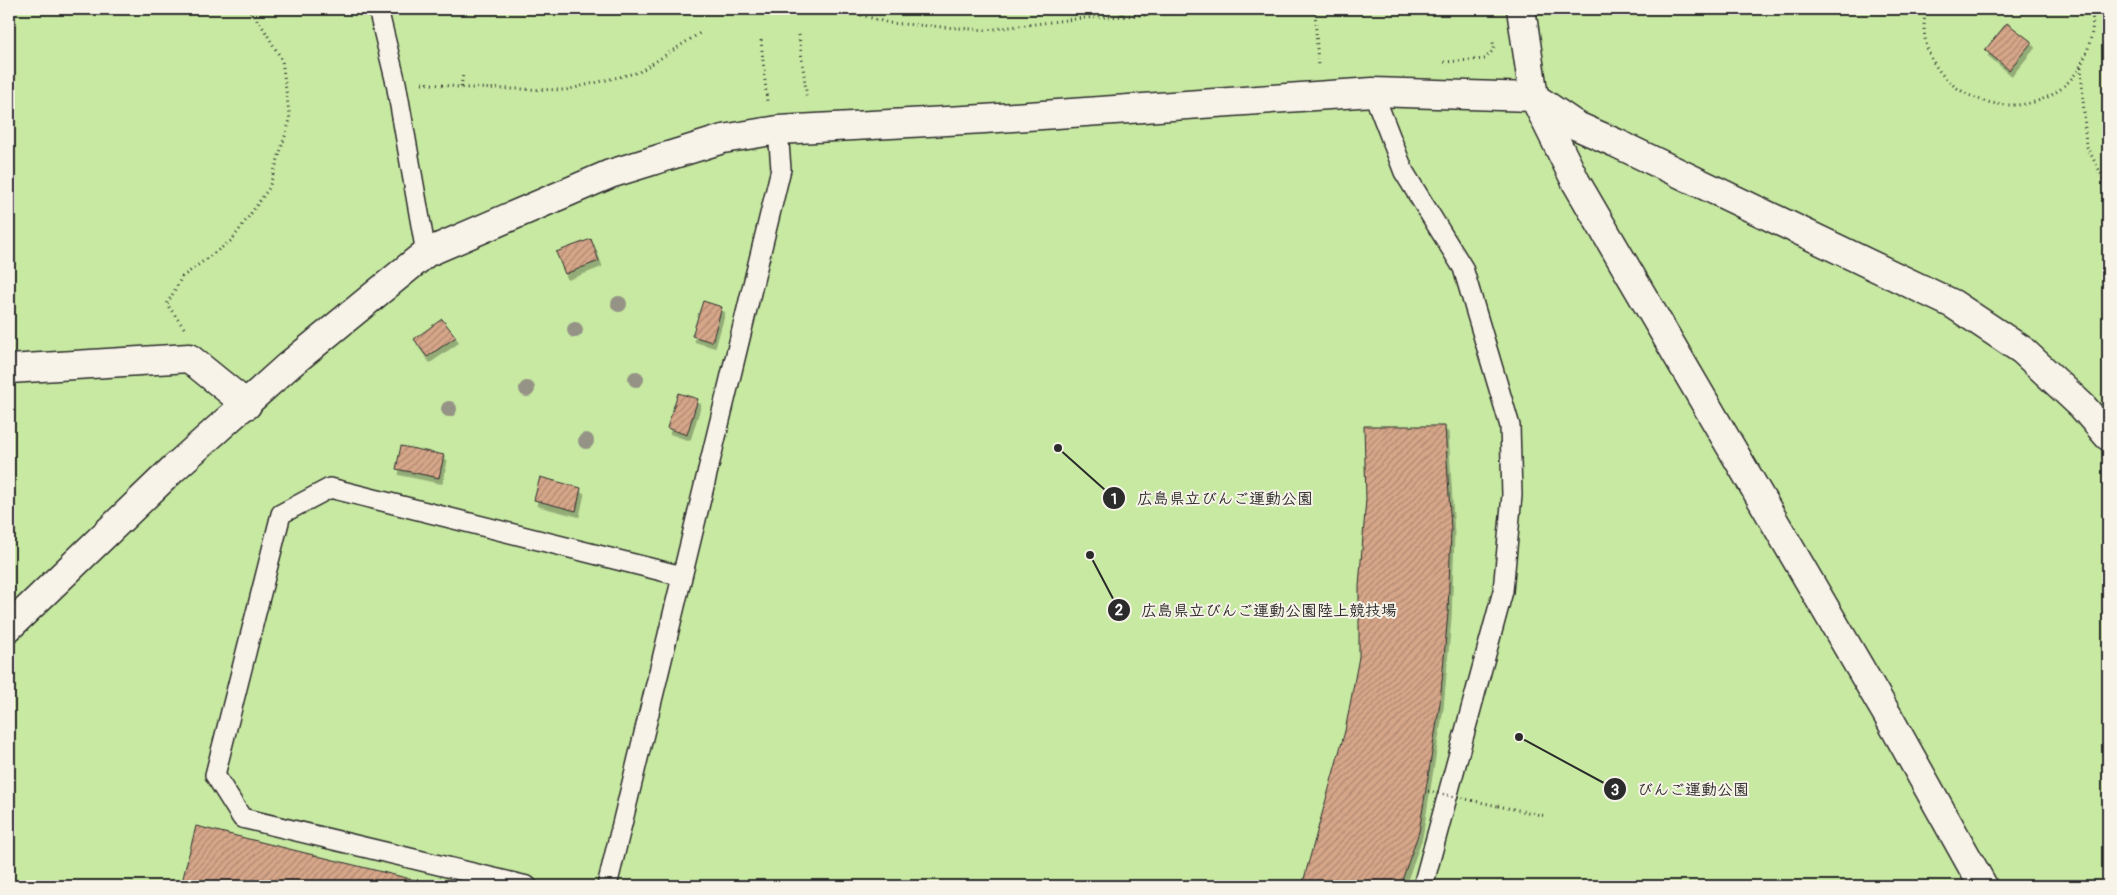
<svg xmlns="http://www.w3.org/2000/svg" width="2117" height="895" viewBox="0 0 2117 895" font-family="Pangolin,'Klee One',sans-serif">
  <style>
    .park { fill: #c7e9a2; stroke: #798a66 }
    .building { fill: url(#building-hatch); stroke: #2b2b2b; filter: url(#shadow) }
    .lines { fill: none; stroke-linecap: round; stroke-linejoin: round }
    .service-casing { stroke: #2b2b2b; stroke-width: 22 }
    .minor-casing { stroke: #2b2b2b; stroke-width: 31 }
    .tertiary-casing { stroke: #2b2b2b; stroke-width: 31 }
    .path { stroke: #2b2b2b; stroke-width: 3; stroke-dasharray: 1 4; stroke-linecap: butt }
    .service { stroke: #f7f3e8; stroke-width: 19 }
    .minor { stroke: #f7f3e8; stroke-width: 28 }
    .tertiary { stroke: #f7f3e8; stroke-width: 28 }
    .path-bridge { stroke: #2b2b2b; stroke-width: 3; stroke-dasharray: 1 4; stroke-linecap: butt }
    .tree { fill: #959385 }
    .leader { fill: none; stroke: #2b2b2b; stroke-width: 2 }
    .callout-dot { fill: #2b2b2b; stroke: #f7f3e8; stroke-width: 2 }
    .mark-label { font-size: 15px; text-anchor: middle; font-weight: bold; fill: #fff }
    .callout-label { font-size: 16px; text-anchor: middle; font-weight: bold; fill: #2b2b2b; stroke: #f7f3e8; stroke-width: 4; stroke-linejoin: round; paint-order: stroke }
  </style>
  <defs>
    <pattern id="building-hatch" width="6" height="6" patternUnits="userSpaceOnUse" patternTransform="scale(1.25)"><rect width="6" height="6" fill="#d6a689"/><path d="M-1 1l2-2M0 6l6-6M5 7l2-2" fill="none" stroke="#ae8770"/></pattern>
    <filter id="shadow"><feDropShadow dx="3" dy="5.5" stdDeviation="0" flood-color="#0004"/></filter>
  </defs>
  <rect width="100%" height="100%" fill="#f0e4d5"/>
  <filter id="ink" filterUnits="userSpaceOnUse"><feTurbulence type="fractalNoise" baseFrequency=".02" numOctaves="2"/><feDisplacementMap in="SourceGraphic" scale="10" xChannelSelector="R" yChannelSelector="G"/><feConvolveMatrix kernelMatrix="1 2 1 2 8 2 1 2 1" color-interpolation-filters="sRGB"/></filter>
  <g filter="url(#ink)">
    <path class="park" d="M 9,9 L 2108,9 L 2108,886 L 9,886 Z"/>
    <path class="building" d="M 2007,23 L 2032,42 L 2009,70 L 1985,50 Z
      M 591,239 L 599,261 L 565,274 L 556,252 Z
      M 703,301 L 722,307 L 712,342 L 692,336 Z
      M 442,319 L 456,337 L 427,357 L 414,339 Z
      M 678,393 L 698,399 L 687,435 L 667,428 Z
      M 1364,426 L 1445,426 L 1451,530 L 1448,613 L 1440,703 L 1419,832 L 1400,886 L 1302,886 L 1345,731 L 1359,657 L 1359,586 L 1366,499 Z
      M 401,446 L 444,455 L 439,478 L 396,469 Z
      M 540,477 L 581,488 L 576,511 L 534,500 Z
      M 196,826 L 439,886 L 181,886 Z"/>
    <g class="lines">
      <g class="service-casing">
        <path id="service" d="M 378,9 L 396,83 L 426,253
          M 1373,92 L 1404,172 L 1463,268 L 1510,426 L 1512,495 L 1503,591 L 1423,886
          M 527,886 L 242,818 L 215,775 L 281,514 L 330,488 L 682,576
          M 607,886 L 781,169 L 778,130"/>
      </g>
      <g class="minor-casing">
        <path id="minor" d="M 1534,97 L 1577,126 L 1616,143 L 1953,304 L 2022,350 L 2082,406 L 2108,436
          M 9,369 L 189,358 L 247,405"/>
      </g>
      <g class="tertiary-casing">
        <path id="tertiary" d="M 1521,9 L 1534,97 L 1576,182 L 1888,716 L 1983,886
          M 9,627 L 173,469 L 288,366 L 426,253 L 610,174 L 723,139 L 778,130 L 984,119 L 1373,92 L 1534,97"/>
      </g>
      <path class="path" d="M 1121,9 L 1122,16
        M 1313,9 L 1315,11 L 1318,67
        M 1926,9 C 1906,103 2050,146 2086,54 C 2091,41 2095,23 2091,9
        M 861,15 L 889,23 L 986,30 L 1083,18 L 1265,9
        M 799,35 L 807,99
        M 761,40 L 767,101
        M 1444,62 L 1485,59 L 1494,49 L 1493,42
        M 2081,67 L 2086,145 L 2108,187
        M 422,83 L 468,88 L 566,90 L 639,72 L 700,33
        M 461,87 L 463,74
        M 184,328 L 167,304 L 182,277 L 232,240 L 269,188 L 290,120 L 282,60 L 262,26 L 248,9
        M 1498,806 L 1546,816"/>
      <use href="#service" class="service"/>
      <use href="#minor" class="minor"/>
      <use href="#tertiary" class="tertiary"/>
      <path class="path-bridge" d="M 1428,791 L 1498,806"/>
    </g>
    <g class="tree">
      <circle cx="619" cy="304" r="8"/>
      <circle cx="575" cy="330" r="8"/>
      <circle cx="636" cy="379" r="8"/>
      <circle cx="527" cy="389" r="8"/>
      <circle cx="449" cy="409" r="8"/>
      <circle cx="586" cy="441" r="8"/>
    </g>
  </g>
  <path class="leader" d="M1058 448L1114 498M1090 555L1119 610M1519 737L1615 789"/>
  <g class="callout-dot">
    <circle cx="1058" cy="448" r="5"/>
    <circle cx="1090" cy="555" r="5"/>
    <circle cx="1519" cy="737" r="5"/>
    <circle cx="1114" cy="498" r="12"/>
    <circle cx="1119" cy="610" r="12"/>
    <circle cx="1615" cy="789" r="12"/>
  </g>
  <g class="mark-label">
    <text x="1114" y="504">1</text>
    <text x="1119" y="615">2</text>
    <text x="1615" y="795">3</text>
  </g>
  <g class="callout-label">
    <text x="1225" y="504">広島県立びんご運動公園</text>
    <text x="1269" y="616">広島県立びんご運動公園陸上競技場</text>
    <text x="1693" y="795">びんご運動公園</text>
  </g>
  <rect width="2117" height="895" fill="none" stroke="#f7f3e8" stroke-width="30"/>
  <rect x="15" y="15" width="2087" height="865" fill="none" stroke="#2b2b2b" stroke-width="2" filter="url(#ink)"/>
</svg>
